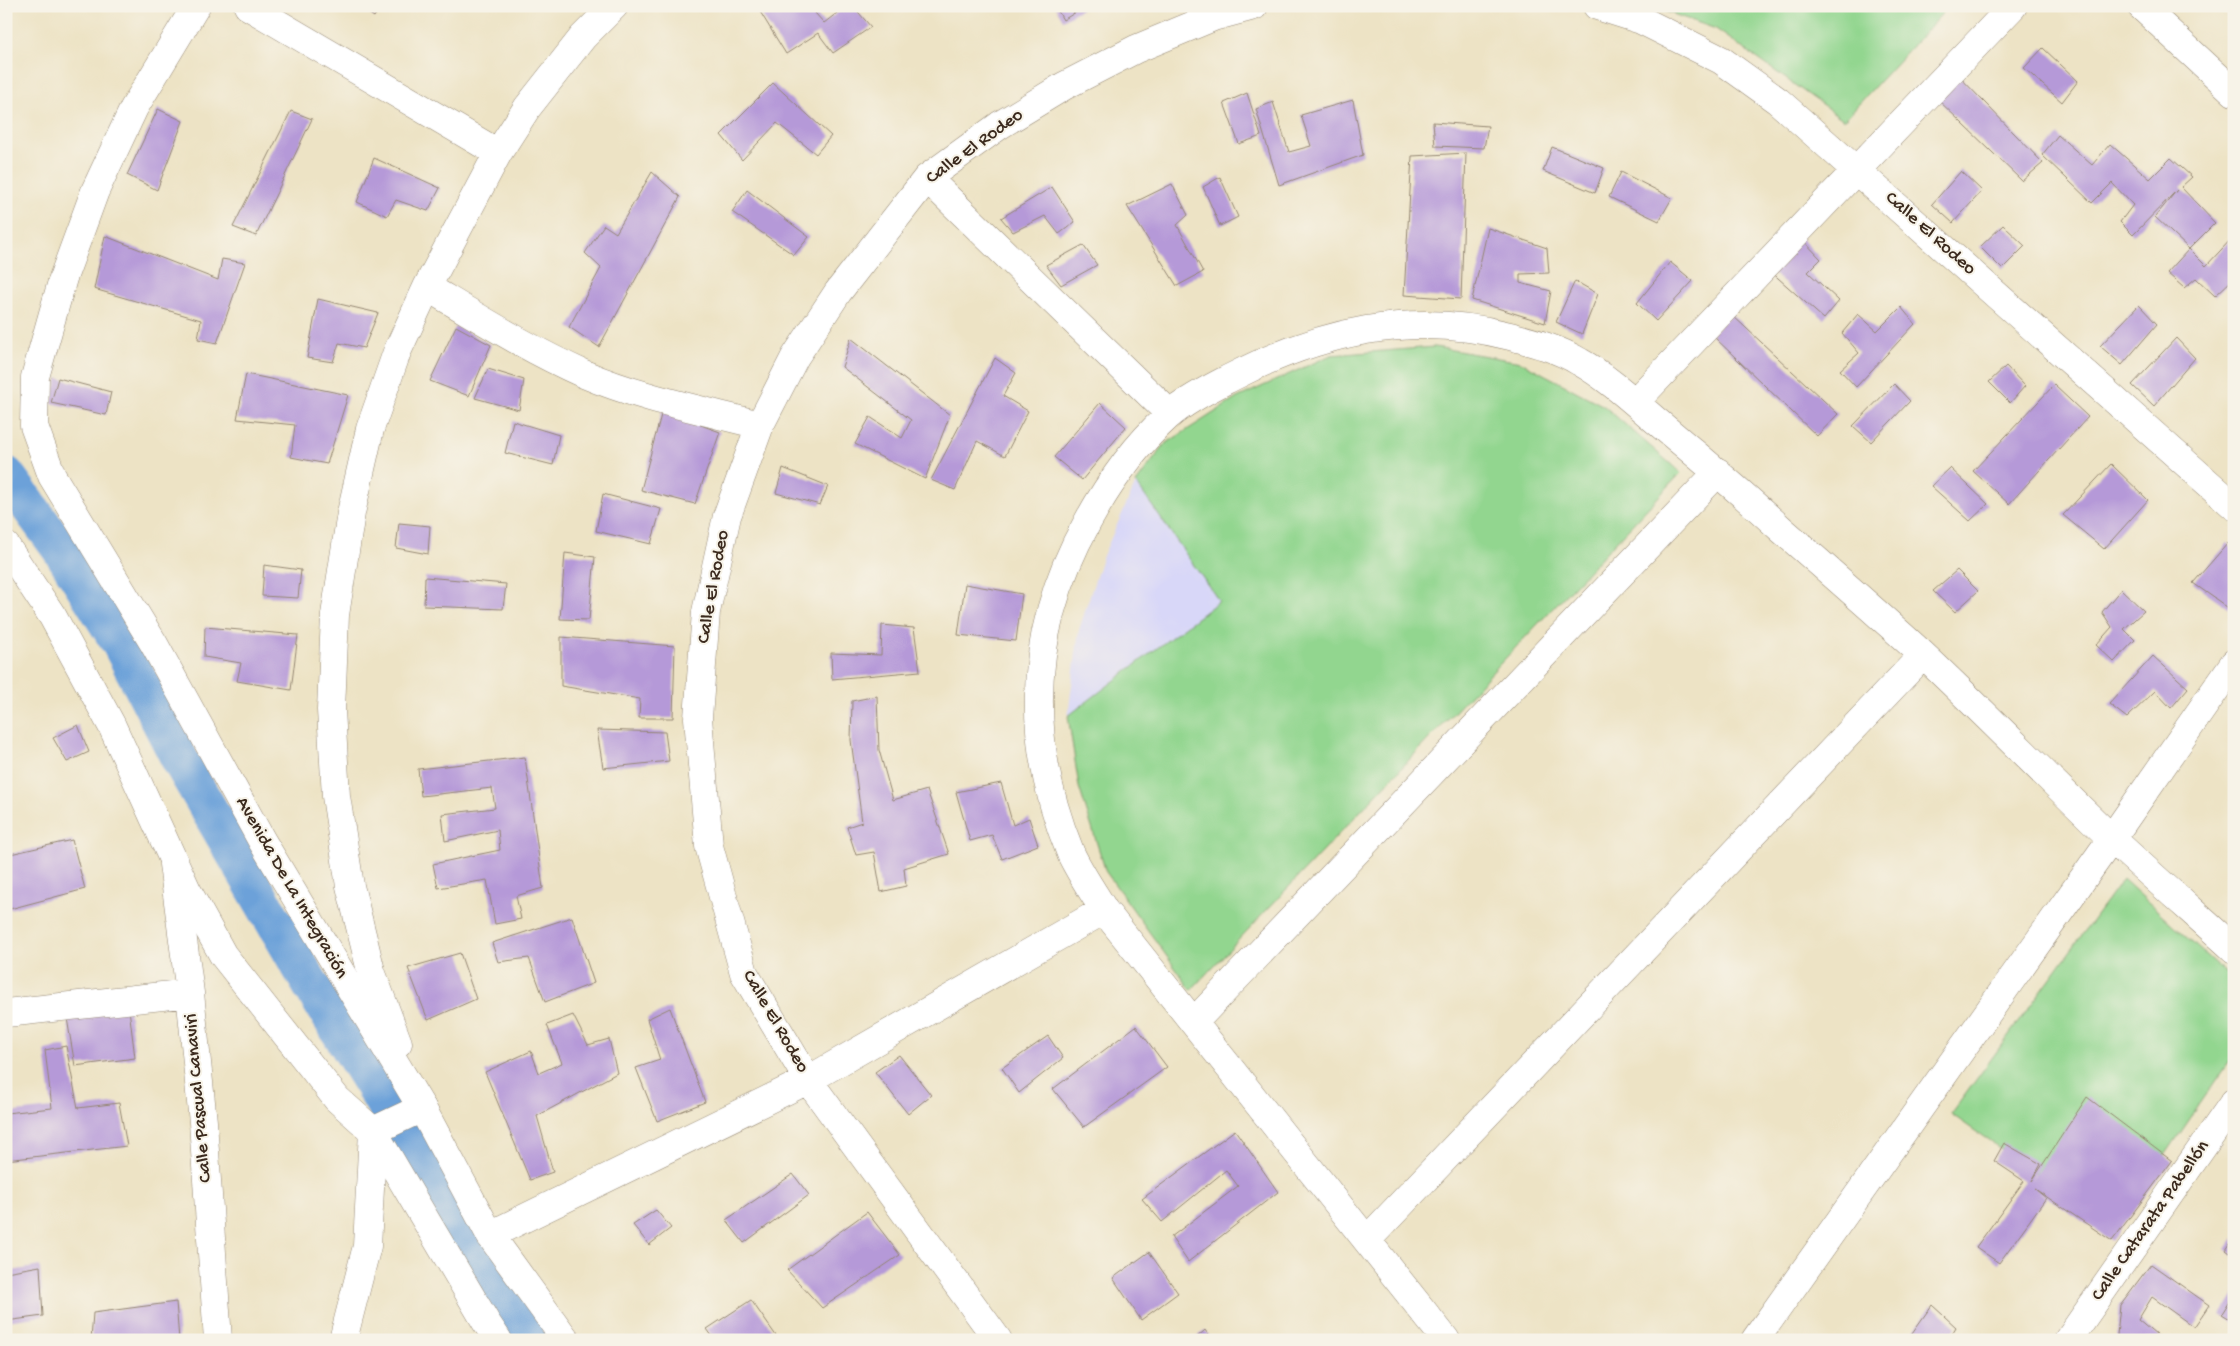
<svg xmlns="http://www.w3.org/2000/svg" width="2240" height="1346" viewBox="0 0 2240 1346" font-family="'Gochi Hand',sans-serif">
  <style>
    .built { fill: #d8d7f8 }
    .green { fill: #92d68f; stroke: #668056 }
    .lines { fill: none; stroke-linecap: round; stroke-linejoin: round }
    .canal { stroke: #6ca1d9; stroke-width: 38 }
    .building { fill: #b599d8 }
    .minor-casing { stroke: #948672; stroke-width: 29 }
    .major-casing { stroke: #948672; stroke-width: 29 }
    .minor { stroke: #fff; stroke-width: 28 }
    .major { stroke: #fff; stroke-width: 28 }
    .labels { text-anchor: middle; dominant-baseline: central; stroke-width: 4; stroke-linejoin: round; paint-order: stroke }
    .street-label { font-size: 19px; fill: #3b2a1e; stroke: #f7f3e8 }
  </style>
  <rect width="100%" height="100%" fill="#f7f3e8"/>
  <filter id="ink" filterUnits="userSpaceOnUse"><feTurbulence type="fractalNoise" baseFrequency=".02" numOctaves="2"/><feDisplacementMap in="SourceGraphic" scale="10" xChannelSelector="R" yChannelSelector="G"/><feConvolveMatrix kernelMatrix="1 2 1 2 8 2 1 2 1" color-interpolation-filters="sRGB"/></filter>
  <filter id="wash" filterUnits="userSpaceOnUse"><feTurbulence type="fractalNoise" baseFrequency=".0096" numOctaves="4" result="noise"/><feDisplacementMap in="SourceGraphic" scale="20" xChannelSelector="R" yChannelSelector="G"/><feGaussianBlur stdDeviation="1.12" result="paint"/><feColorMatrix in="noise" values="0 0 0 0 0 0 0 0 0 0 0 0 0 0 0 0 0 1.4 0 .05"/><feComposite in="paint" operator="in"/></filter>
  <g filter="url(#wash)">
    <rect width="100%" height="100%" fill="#ede3c5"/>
    <path class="built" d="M 1136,483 L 1219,601 L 1068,716 L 1079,630 L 1102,558 Z"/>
    <path class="green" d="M 1650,6 L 1949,6 L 1844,120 L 1716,29 Z
      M 1435,347 L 1521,362 L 1604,406 L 1681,473 L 1191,990 L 1106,872 L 1079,787 L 1068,716 L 1219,601 L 1136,483 L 1165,444 L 1237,398 L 1331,355 Z
      M 2123,879 L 2234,981 L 2234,1054 L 2115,1229 L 1951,1114 Z"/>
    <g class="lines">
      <path class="canal" d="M 6,475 L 62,551 L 121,645 L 180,760 L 312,987 L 376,1090 L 489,1283 L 529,1340"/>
    </g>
    <g id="blocks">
      <path class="building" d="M 359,6 L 381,6 L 374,17 Z
        M 763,6 L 823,6 L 815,13 L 824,23 L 846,6 L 853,6 L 871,27 L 833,53 L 818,33 L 786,54 L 759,10 Z
        M 1055,6 L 1086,6 L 1063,20 Z
        M 2043,48 L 2078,81 L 2062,102 L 2024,68 Z
        M 1955,72 L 2043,163 L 2022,181 L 1933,95 Z
        M 773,83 L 831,136 L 816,154 L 777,123 L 742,160 L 721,135 Z
        M 1247,93 L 1261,136 L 1239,144 L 1224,103 Z
        M 1353,100 L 1363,155 L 1279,185 L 1256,109 L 1273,102 L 1289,152 L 1311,146 L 1301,115 Z
        M 158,109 L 183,121 L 157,190 L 127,175 Z
        M 291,111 L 312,119 L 256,236 L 233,227 Z
        M 1433,122 L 1488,126 L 1484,148 L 1435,146 Z
        M 2058,135 L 2092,165 L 2110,144 L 2150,179 L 2171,158 L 2192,177 L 2181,187 L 2215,223 L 2189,249 L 2155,217 L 2177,190 L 2133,235 L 2120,222 L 2133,205 L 2112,183 L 2092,203 L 2042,155 Z
        M 1552,147 L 1604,168 L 1595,193 L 1543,171 Z
        M 1466,153 L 1461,299 L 1404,295 L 1412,156 Z
        M 374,158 L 440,188 L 428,211 L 396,200 L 387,216 L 357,202 Z
        M 1961,171 L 1982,191 L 1953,223 L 1932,204 Z
        M 652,172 L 680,197 L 599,347 L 569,327 L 601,268 L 585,253 L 604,225 L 616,233 Z
        M 1621,172 L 1672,198 L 1659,221 L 1609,197 Z
        M 1220,177 L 1238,217 L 1220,226 L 1203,187 Z
        M 1172,184 L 1188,215 L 1177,225 L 1203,272 L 1177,286 L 1127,206 Z
        M 1052,187 L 1075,222 L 1059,234 L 1045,216 L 1013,232 L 1001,218 Z
        M 747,190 L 809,237 L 794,255 L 732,212 Z
        M 2003,225 L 2025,246 L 2002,269 L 1980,247 Z
        M 1488,228 L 1547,248 L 1549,273 L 1520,274 L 1520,283 L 1551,291 L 1545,323 L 1472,300 Z
        M 105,236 L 218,280 L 222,259 L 245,263 L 217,343 L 198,339 L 201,320 L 94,289 Z
        M 2234,236 L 2234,278 L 2215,296 L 2196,278 L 2184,288 L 2167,273 L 2189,249 L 2206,266 Z
        M 1800,237 L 1821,259 L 1808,272 L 1839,301 L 1824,319 L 1769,270 Z
        M 1083,245 L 1097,265 L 1061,285 L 1046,265 Z
        M 1670,262 L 1693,281 L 1656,321 L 1637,303 Z
        M 1575,281 L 1598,294 L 1582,334 L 1556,322 Z
        M 318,299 L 378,313 L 364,348 L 339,343 L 333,362 L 307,358 Z
        M 2139,305 L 2157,324 L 2122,365 L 2100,346 Z
        M 1901,307 L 1915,324 L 1856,387 L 1840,370 L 1859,353 L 1842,333 L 1858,314 L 1877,331 Z
        M 1731,314 L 1838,414 L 1817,436 L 1711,334 Z
        M 456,326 L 491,345 L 469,396 L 430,381 Z
        M 851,338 L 950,415 L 925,479 L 855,444 L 870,417 L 902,438 L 911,420 L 842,367 Z
        M 2176,338 L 2195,358 L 2154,406 L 2132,385 Z
        M 995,358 L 1016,373 L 1003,396 L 1028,411 L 1005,456 L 977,441 L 955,490 L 931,480 Z
        M 2006,366 L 2025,386 L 2010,403 L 1989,382 Z
        M 488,369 L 524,380 L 519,410 L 475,398 Z
        M 246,374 L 348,395 L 327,464 L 291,457 L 295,425 L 237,419 Z
        M 58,378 L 111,392 L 106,415 L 51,403 Z
        M 1894,384 L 1910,401 L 1871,442 L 1853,426 Z
        M 2054,385 L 2088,417 L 2009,504 L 1973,471 Z
        M 1100,403 L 1126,427 L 1082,480 L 1054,457 Z
        M 662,411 L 720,432 L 695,504 L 641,490 Z
        M 513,421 L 559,435 L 553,465 L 505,453 Z
        M 2111,464 L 2148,500 L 2104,549 L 2063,515 Z
        M 783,468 L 828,486 L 820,505 L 776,493 Z
        M 1950,468 L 1988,504 L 1970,521 L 1931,486 Z
        M 603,494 L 661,509 L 651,544 L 596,531 Z
        M 399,523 L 430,526 L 428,554 L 396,548 Z
        M 2228,543 L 2234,549 L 2234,612 L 2193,583 Z
        M 565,553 L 595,557 L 589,620 L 560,619 Z
        M 264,565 L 301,570 L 298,598 L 262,596 Z
        M 1957,570 L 1978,591 L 1955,612 L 1933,591 Z
        M 425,577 L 506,584 L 503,609 L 424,606 Z
        M 965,584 L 1022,594 L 1016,641 L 958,635 Z
        M 2121,589 L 2144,611 L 2124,629 L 2135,640 L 2114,662 L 2096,645 L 2112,627 L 2102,612 Z
        M 882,625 L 914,628 L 920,671 L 832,679 L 831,653 L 881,655 Z
        M 205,627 L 298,635 L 291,690 L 237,681 L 241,663 L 204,657 Z
        M 561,637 L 675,646 L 673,718 L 639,718 L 640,699 L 561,686 Z
        M 2153,656 L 2188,688 L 2171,708 L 2155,691 L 2127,718 L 2109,704 Z
        M 877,696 L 879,750 L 893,800 L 927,790 L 949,854 L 904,868 L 906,886 L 881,892 L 874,852 L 856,855 L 847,827 L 862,822 L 851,740 L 852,701 Z
        M 78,725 L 89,752 L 67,762 L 53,738 Z
        M 597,730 L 665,732 L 669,761 L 603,768 Z
        M 525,757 L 543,888 L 516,896 L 521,919 L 495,924 L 487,880 L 438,888 L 433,864 L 500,850 L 498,830 L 445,841 L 442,814 L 495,808 L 492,788 L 421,796 L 418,769 Z
        M 1001,783 L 1013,825 L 1029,818 L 1038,845 L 1002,859 L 992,835 L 970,841 L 956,792 Z
        M 72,840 L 85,889 L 6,910 L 6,855 Z
        M 572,917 L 594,983 L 545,1002 L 529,958 L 498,962 L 492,943 Z
        M 460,953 L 476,999 L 428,1020 L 408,968 Z
        M 670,1008 L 705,1102 L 657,1121 L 636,1068 L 660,1060 L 647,1019 Z
        M 129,1009 L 135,1058 L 75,1066 L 67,1018 Z
        M 573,1015 L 588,1045 L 609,1039 L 617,1073 L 537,1116 L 553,1172 L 530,1180 L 485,1072 L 531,1051 L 539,1073 L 562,1063 L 547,1025 Z
        M 1136,1026 L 1167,1067 L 1084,1127 L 1053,1089 Z
        M 1048,1036 L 1063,1058 L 1019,1093 L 1002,1068 Z
        M 66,1046 L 78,1108 L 119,1103 L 127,1146 L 6,1160 L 6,1113 L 52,1108 L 45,1050 Z
        M 899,1055 L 931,1095 L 908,1114 L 875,1072 Z
        M 2087,1097 L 2172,1161 L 2112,1241 L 2035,1189 L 2046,1198 L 1999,1263 L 1976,1247 L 2024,1181 L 1994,1161 L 2004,1143 L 2041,1164 L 2032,1181 Z
        M 1235,1130 L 1278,1192 L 1188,1262 L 1171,1237 L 1238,1186 L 1226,1170 L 1162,1222 L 1142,1199 Z
        M 793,1174 L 809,1195 L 744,1243 L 726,1220 Z
        M 656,1210 L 671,1228 L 649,1245 L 633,1225 Z
        M 867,1212 L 900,1255 L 822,1308 L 787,1270 Z
        M 2234,1238 L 2234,1256 L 2226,1250 Z
        M 1149,1252 L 1178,1293 L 1141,1320 L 1113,1278 Z
        M 2151,1264 L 2209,1305 L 2194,1327 L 2152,1297 L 2138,1320 L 2162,1340 L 2123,1340 L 2117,1335 L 2120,1305 Z
        M 40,1266 L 43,1316 L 6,1321 L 6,1272 Z
        M 2234,1294 L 2234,1323 L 2221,1315 Z
        M 751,1300 L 779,1340 L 715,1340 L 707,1329 Z
        M 176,1302 L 179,1340 L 91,1340 L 93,1313 Z
        M 1932,1305 L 1956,1327 L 1948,1340 L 1907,1340 Z
        M 1205,1330 L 1212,1340 L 1194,1340 Z"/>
    </g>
  </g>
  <g filter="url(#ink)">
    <use href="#blocks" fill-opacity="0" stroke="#948672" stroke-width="1"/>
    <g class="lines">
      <g class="minor-casing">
        <path id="minor" d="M 196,6 L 134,108 L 95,191 L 63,278 L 35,377 L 34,426 L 52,476 L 154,644 L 262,841 L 422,1108
          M 248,6 L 498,153
          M 1597,6 L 1641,20 L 1721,60 L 1778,101 L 2234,506
          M 2141,6 L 2234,92
          M 927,178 L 1170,414
          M 427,287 C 479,318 530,350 584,374 C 640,398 702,410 760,425
          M 1635,402 L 2013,6
          M 173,864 L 190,993 L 203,1122 L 218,1340
          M 6,1013 L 190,993
          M 1194,1022 L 1718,472
          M 398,1043 L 371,971 L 350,886 L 336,796 L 331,710 L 335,615 L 351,513 L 370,429 L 397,352 L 427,287 L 498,153 L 527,108 L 583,37 L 614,6
          M 490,1235 L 808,1080 L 1104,910
          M 1367,1240 L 1923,655
          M 343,1340 L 367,1246 L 373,1131
          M 998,1340 L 808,1080 L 744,973 L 709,846 L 698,718 L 706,612 L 727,516 L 760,425 L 795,357 L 838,292 L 927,178 L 1000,125 L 1064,86 L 1136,49 L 1213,17 L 1254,6
          M 1446,1340 L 1104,910 C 1093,892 1080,873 1071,854 C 1024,740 1028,628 1088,521 C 1109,483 1134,447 1167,417 C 1185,401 1209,389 1230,378 C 1319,332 1411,310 1510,336 C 1533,342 1559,349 1580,362 C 1604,375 1632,400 1654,419 C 1697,455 1740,491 1781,529 C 1828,570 1875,611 1921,653 C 1985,713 2046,776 2109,836 C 2150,874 2192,911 2234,949
          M 1755,1340 L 2112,838 L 2234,663
          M 2068,1340 L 2234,1102"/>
      </g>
      <g class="major-casing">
        <path id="major" d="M 6,546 L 53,617 L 112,726 L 187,890 L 223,955 L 337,1099 L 373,1131 L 486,1322 L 498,1340
          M 373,1131 L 422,1108 L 490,1235 L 566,1340"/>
      </g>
      <use href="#minor" class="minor"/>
      <use href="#major" class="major"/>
    </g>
  </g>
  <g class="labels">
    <g class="street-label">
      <text transform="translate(975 147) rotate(-36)">Calle El Rodeo</text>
      <text transform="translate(1930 234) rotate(42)">Calle El Rodeo</text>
      <text transform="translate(714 587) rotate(-80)">Calle El Rodeo</text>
      <text transform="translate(291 888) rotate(60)">Avenida De La Integración</text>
      <text transform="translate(775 1022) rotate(60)">Calle El Rodeo</text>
      <text transform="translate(199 1098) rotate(-95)">Calle Pascual Canaviri</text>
      <text transform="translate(2151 1221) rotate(-55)">Calle Catarata Pabellón</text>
    </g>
  </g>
  <rect width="2240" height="1346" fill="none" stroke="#f7f3e8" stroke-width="25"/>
</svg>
